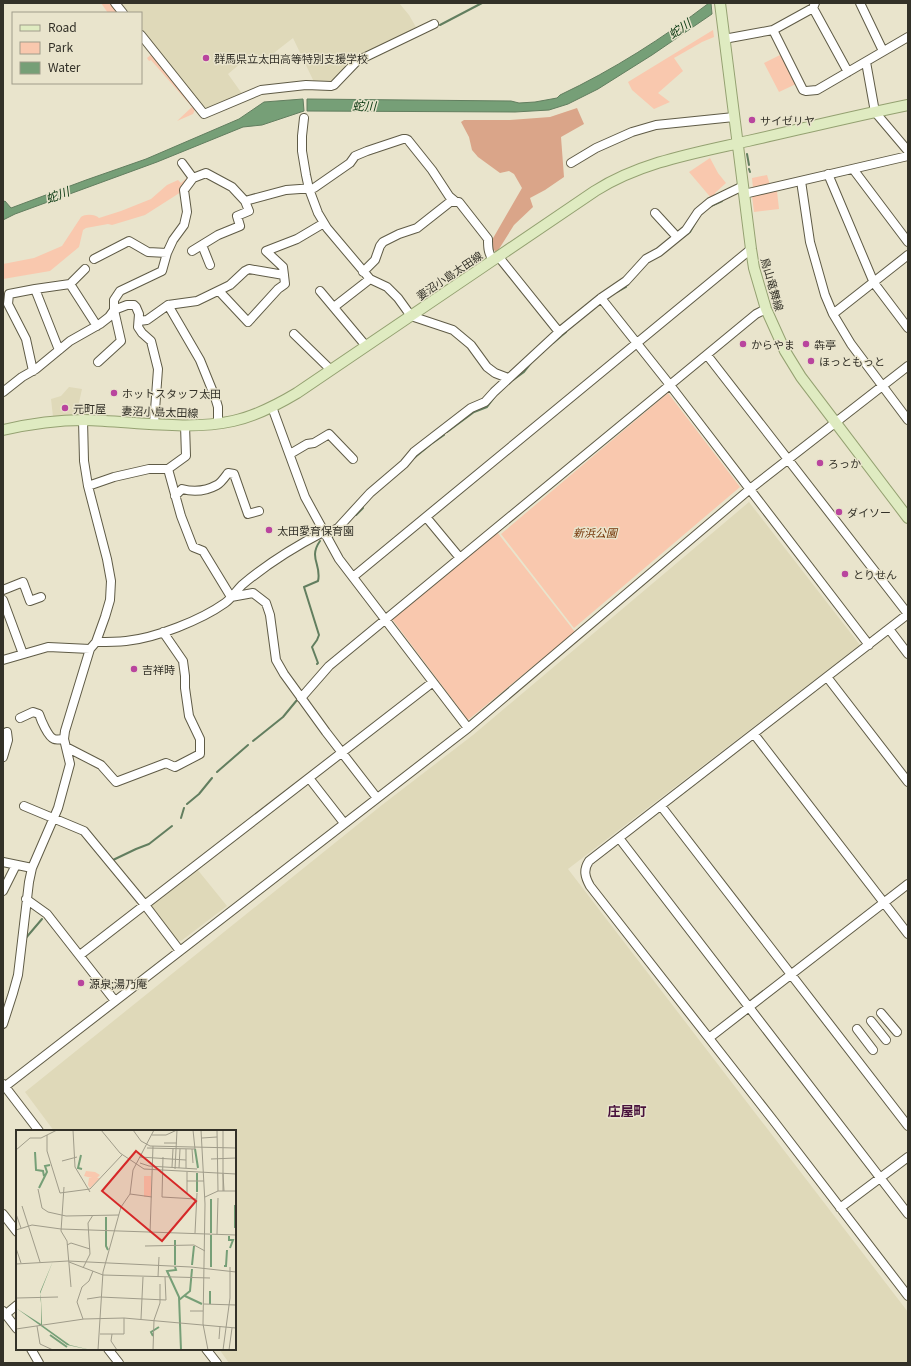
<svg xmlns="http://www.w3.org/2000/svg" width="911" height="1366" viewBox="0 0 911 1366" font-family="Georgia,'Noto Sans JP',serif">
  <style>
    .built { fill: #dfd9b9 }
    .green { fill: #f9c8ae }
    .forest { fill: #daa589 }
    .water { fill: #769f77; stroke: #627e5f }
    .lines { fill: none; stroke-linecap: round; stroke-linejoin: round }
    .stream { stroke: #627e5f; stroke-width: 2 }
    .minor-casing { stroke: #5f5b46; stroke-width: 10 }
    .major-casing { stroke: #94a171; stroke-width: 12 }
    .minor { stroke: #fff; stroke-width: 8 }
    .major { stroke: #dfebc1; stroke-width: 10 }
    .poi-dot { fill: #b9459e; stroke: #e9e4cc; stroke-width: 1.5 }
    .labels { text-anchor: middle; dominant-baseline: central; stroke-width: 3; stroke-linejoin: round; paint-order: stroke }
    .poi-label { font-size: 11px; fill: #333128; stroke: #e9e4cc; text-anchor: start }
    .street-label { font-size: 11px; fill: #333128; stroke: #e9e4cc }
    .park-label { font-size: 11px; font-style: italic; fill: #743507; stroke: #e9e4cc }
    .water-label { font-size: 12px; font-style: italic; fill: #06360e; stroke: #e9e4cc }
    .quarter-label { font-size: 13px; font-weight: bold; fill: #47103b; stroke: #e9e4cc }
    .inset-river { fill: none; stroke: #769f77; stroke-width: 2 }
    .inset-road { fill: none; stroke: #a09c8a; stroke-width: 1 }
    .view { fill: #d62828; fill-opacity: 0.15; stroke: #d62828; stroke-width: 2 }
    .inset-edge { fill: none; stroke: #333128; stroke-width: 2 }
  </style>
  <rect width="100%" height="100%" fill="#e9e4cc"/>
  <path class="built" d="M 124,3 L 399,3 L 409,15 L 417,29 L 358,56 L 334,80 L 329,83 L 314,82 L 293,38 L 261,63 L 253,53 L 228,74 L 243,95 L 209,109 L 204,107 L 141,28 L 141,13 L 129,13 L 123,5 Z
    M 69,387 L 82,389 L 76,416 L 53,417 L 51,399 L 61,396 Z
    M 749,502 L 860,645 L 568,869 L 908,1312 L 908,1363 L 229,1363 L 219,1349 L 235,1349 L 235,1131 L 54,1131 L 25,1092 L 382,805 L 473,735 Z
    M 197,869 L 227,906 L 181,941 L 175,940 L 150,907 L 151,905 Z"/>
  <path class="green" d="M 101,3 L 110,3 L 119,13 L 108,13 Z
    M 713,30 L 714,37 L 702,42 L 674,58 L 683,71 L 658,93 L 670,102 L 654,109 L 632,90 L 628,82 Z
    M 152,54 L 196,107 L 193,114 L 177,121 L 192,107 L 151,60 L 149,61 L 147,58 Z
    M 782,54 L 796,84 L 779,92 L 764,63 Z
    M 710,158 L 718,173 L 726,183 L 715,193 L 716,198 L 712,199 L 689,172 Z
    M 767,175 L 770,185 L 753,189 L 752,178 Z
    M 188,177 L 182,185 L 181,192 L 145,215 L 112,225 L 108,224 L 86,228 L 83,230 L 79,247 L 50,271 L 3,279 L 3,264 L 34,258 L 62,246 L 81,217 C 85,214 95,214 99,218 L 121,211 L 151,199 L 167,185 L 178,180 L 181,183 Z
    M 777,191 L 779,209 L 754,212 L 752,196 Z
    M 668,393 L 740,487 L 574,628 L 501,534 Z
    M 497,532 L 575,632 L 468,720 L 392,619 Z"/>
  <path class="forest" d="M 577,108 L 584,124 L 561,137 L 564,177 L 545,190 L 530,198 L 533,207 L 514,225 L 499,249 L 497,252 L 492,249 L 491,246 L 492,240 L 522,188 L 514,174 L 509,171 L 500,173 L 478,157 L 472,150 L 469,137 L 461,122 L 464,120 L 510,120 L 550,117 Z"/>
  <path class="water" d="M 709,3 L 711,3 L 712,14 L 652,55 L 598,89 L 568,104 L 549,110 L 515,112 L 307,111 L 307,99 L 511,101 L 519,103 L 535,102 L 557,98 L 560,95 C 613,70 663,38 709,3 Z
    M 303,99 L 304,111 L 262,125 L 243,127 L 157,162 L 15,214 L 3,220 L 3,202 L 5,201 L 11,208 L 86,180 L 146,159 L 239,119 L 264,102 Z"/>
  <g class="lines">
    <path class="stream" d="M 440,25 L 482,3
      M 747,154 L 749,165
      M 749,169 L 750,172
      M 709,207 L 722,201
      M 679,240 L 690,232 L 698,218
      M 617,292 L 626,287
      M 553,343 L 566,332
      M 513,380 L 524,372 L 531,363
      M 447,432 L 474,412 L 487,407 L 496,395
      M 414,458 L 431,444 L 444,435
      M 356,515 L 363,508
      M 332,537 L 341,532 L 344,528
      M 317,664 L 318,663 L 312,647 L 317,640 L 319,635 L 304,587 L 318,581 C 322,565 308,558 320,541
      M 253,741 L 283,717 L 297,700
      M 217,772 L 248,745
      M 187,804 L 199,794 L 212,778
      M 181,818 L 184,808
      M 113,860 L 136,849 L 149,844 L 172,826
      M 25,939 L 42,919"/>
    <g class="minor-casing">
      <path id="minor" d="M 115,3 L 123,13
        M 860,3 L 883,51
        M 813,8 L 848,72
        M 773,30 L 803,90 L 806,91 L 817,90 L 908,37
        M 141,35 L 204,114 L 261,90 L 306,85 L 331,86 L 334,85 L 357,61 L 434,24
        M 724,39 L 773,30 L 813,8 L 815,3
        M 866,62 L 875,112 L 908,151
        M 304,118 L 302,136 L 302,151 L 306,175 L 309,189 L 318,213 L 327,228 L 370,279 L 387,287 L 398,298 L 411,316 L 453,330 L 471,345 L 487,367 L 495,373 L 508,378
        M 182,163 L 193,178
        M 571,163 L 596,148 L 632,132 L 656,125 L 734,117
        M 853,169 L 908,242
        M 828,174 L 874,283 L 908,328
        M 801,181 L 810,242 L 825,295 L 833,314 L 851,344 L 908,420
        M 744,194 L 908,156
        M 655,213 L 677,237
        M 202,245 L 210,265
        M 192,251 L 218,235 L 240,226 L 237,216 L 249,211 L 245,201
        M 498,256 L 559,332
        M 94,259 L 129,241 L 148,252 L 167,253 L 173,240 L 184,225 L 187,212 L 184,190 L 193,178 L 206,173 L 232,187 L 245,201 L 286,190 L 314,188 L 350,163 L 355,156 L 367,151 L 403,139 L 406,139 L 408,140 L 432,170 L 449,196 L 455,201
        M 363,272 L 375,260 L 380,246 L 383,242 L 399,234 L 417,228 L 450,202 L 459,202 L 488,239 C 488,247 488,253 493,260
        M 70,284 L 85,269
        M 35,289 L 70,284 L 97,326
        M 219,291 L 248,322 L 278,289 L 285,284 L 284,275
        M 320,291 L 366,346
        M 601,298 L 670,385 L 869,645
        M 168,305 L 200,360 L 215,397 L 218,407 L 218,423
        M 334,307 L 370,279
        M 833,314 L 908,255
        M 139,321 L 147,320 L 168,305 L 197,301 L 230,285 L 245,271 L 249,269 L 284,275 L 283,267 L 266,251 L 297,239 L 324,223
        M 294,334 L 331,370
        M 707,355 L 908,614
        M 98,362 L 121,341 L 114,310 L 114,300 L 120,291 L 162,271 L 167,253
        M 33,371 L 26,339 L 8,304 L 9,294 L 35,289 L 59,350
        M 3,392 L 22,377 L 36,369 L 70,341 L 100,324 L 109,317 L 114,310 L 127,305 L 134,305 L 136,307 L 139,314 L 138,327 L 142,333 L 151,341 L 158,369 L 154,424
        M 272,407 L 305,497 L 339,559 L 468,728
        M 290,454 L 307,444 L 314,443 L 329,434 L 353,459
        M 168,469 L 186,456 L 185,425
        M 88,486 L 114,477 L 149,469 L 168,469 L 181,516 L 193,547 L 203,551 L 231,597
        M 175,496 L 182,489 C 193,492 206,491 217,485 C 221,483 225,477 228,473 L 234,474 L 248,514 L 259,511
        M 426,517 L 460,558
        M 325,535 L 338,528 L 370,493 L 404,464 L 414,452 L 471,408 L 485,402 L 494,392 L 559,332 L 601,298 L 626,281 L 646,259 L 659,252 L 686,230 L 698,212 L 710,202 L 743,186
        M 353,577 L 751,249
        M 3,590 L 23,582 L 30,601 L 41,597
        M 231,597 L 253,593 L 266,603 L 270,615 L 276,660 L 284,674 L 326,732 L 377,798
        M 3,600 L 23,654
        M 908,614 L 589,861 C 583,870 585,877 590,886 L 773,1120 L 908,1296
        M 889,629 L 908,654
        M 96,642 C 106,642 116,642 126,641 C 156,638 201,620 225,603 C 232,598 236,591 242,585 C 267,564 294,547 323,532
        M 3,660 L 48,647 L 90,649
        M 827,677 L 908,782
        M 301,698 L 329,666 L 756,314 L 766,309
        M 20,718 L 33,712 L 39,714 C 41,720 48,737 54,739 C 56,740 61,739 64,739
        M 754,734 L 908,934
        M 66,747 L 101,765 L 116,782 L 166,763 L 175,767 L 200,754 L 200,739 L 189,716 L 185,688 L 185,676 L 183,661 L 163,632
        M 3,757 L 8,740 L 7,732
        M 309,778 L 344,823
        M 24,806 L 84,831 L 145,905 L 180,951
        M 661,806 L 908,1126
        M 619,838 L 908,1214
        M 3,862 L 32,868
        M 3,891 L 16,865
        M 26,899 L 47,914 L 115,1001
        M 80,955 L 433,682
        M 881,1013 L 897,1032
        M 871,1021 L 886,1040
        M 3,1024 L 13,993 L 18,975 L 29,882 L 32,868 L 58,808 L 70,764 L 64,739 L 65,731 L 90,649 L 96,642 L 105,617 L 110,600 L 111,581 L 107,559 L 88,486 L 84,461 L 83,420
        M 857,1029 L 873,1050
        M 709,1038 L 908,884
        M 3,1084 L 39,1131
        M 3,1088 L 468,728 L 750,489 L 908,366
        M 840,1208 L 908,1157
        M 3,1214 L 17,1232
        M 3,1311 L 17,1329
        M 6,1314 L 17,1305
        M 31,1349 L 39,1363
        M 108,1349 L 119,1363
        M 206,1349 L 217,1363"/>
    </g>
    <g class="major-casing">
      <path id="major" d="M 720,3 L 751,249 L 754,268 L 766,309 L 785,351 L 801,377 L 908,518
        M 3,430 C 29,424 57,420 84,420 C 131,421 188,431 233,421 C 256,416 277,405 297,393 L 595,191 C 641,162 695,153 748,141 C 801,129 854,116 908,105"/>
    </g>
    <use href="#minor" class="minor"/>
    <use href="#major" class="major"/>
  </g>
  <g class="poi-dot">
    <circle cx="206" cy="58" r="4"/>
    <circle cx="752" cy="120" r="4"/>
    <circle cx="743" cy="344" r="4"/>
    <circle cx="806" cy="344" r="4"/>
    <circle cx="811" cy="361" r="4"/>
    <circle cx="114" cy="393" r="4"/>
    <circle cx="65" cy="408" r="4"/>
    <circle cx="820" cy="463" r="4"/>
    <circle cx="839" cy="512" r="4"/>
    <circle cx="269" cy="530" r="4"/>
    <circle cx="845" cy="574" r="4"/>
    <circle cx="134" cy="669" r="4"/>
    <circle cx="81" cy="983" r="4"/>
  </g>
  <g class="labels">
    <g class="poi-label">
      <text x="214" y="58">群馬県立太田高等特別支援学校</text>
      <text x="760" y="120">サイゼリヤ</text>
      <text x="751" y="344">からやま</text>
      <text x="814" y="344">犇亭</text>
      <text x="819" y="361">ほっともっと</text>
      <text x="122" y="393">ホットスタッフ太田</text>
      <text x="73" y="408">元町屋</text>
      <text x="828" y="463">ろっか</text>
      <text x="847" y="512">ダイソー</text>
      <text x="277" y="530">太田愛育保育園</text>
      <text x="853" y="574">とりせん</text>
      <text x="142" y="669">吉祥時</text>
      <text x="89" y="983">源泉;湯乃庵</text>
    </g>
    <g class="street-label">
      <text transform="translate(449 275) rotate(-34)">妻沼小島太田線</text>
      <text transform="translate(773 284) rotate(74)">鳥山竜舞線</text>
      <text transform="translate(160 411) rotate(2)">妻沼小島太田線</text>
    </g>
    <g class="park-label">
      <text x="595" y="532">新浜公園</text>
    </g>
    <g class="water-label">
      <text transform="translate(679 28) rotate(-34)">蛇川</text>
      <text transform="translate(364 105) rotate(1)">蛇川</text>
      <text transform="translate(57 194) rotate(-21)">蛇川</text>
    </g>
    <g class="quarter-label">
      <text x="627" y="1110">庄屋町</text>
    </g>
  </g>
  <g transform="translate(16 1130)">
    <rect width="220" height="220" fill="#e9e4cc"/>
    <path d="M 70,41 L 79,42 L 84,45 L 81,48 L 84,48 L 74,58 L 72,55 L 73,48 L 76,48 L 68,46 ZM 128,46 L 135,46 L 135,67 L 128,67 Z" fill="#f9c8ae"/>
    <path d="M 37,131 L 24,164 L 25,169 L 26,195 L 54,215 L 75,220 L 51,215 L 0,178 L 25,194 L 25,173 L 24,165 L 24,162 Z" fill="#769f77"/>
    <path class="inset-river" d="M 179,19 L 182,38M 19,22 L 20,40 L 27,41 L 28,46M 65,25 L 62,38 L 66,39M 23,58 L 31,42 L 29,36 L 34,35M 181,62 L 181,43M 195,69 L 195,103M 90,87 L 90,116 L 92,120M 219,98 L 219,75M 213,106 L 213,110 L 217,110 L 214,118M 159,135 L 159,110M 176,135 L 178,116M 208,136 L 210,136 L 211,120M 159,137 L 160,140 L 151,141 L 163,167 L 165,220M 195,137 L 195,105M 169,166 L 186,174M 163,170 L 174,161 L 176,139M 194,174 L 194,161M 34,205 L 51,217M 137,206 L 135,202 L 143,197"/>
    <path class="inset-road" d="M 57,0 L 59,37 L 74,62M 85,0 L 104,23 L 128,39 L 220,44M 117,0 L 125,11 L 134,16 L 220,18M 185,0 L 189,74 L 187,194 L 192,220M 201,0 L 202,61M 207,0 L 207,44M 31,5 L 31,21 L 44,63 L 74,59 L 106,25M 136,5 L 150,5 L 161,0M 186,8 L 201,7M 148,13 L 161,13M 131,18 L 179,19 L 177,0M 176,19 L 177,33M 0,20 L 14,8 L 25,8 L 41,0M 124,27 L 170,30M 147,27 L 146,67 L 180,69M 195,29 L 220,28M 46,31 L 61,27M 124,33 L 133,36 L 181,39M 156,37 L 157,19M 163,38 L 164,19M 170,38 L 170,19M 159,39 L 161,0M 171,51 L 188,51M 48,57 L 45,101 L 51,111 L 55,157M 22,59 L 26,78 L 32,82 L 50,86 L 103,85M 207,61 L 207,44 L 208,61M 171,63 L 171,42M 114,64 L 136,67M 189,67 L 202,61 L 220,61M 6,76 L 24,132M 0,84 L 5,98M 0,100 L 16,95 L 45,99 L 220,105M 134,103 L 137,16M 179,103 L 181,63M 201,104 L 202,68M 51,115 L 55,113 L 74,119M 129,116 L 178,115 L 189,121M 0,118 L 5,133M 53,132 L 87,145 L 194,148M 0,134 L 52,131 L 175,137 L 220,142M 67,138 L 74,124 L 72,93 L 77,85M 142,147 L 143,127M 1,168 L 42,167M 71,169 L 84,167 L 150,170 L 149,147M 188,174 L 220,175M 174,181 L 187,181M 67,189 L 61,172 L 66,157 L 73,151 L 77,141M 125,189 L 127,147M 21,196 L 24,214 L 37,220M 0,199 L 68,189 L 108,188 L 220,198M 84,204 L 108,204 L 108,188M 96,204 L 95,211 L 101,220M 203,209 L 204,196M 82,220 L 87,142 L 105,77 L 114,64 L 117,40 L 138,0M 137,220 L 138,190 L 144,173 L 144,154M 207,220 L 214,168 L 214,137M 213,220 L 216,198"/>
    <path class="view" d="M 120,21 L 180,71 L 146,111 L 86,61 Z"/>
    <rect width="220" height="220" class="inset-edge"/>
  </g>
  <rect width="911" height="1366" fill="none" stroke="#333128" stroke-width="8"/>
  <rect x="12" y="12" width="130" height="72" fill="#e9e4cc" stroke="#a09c8a"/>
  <rect x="20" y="25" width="20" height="6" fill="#dfebc1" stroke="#a09c8a"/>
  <text x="48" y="32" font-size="12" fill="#333128">Road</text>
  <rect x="20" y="42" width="20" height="12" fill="#f9c8ae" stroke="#a09c8a"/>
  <text x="48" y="52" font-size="12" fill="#333128">Park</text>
  <rect x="20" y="62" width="20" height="12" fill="#769f77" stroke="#a09c8a"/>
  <text x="48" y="72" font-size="12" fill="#333128">Water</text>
</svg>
